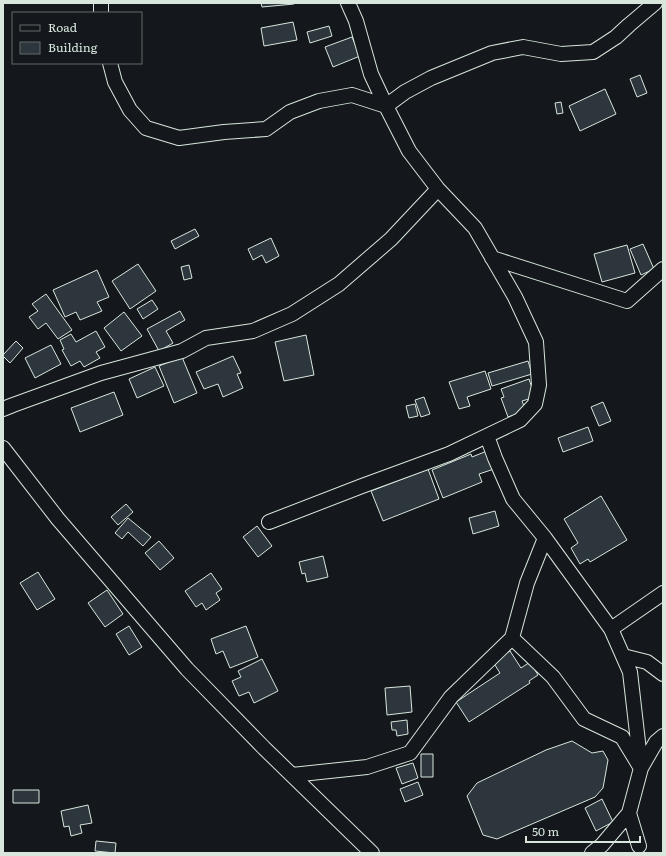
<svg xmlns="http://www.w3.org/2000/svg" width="666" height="856" viewBox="0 0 666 856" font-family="Literata,serif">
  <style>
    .building { fill: #2c363c; stroke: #d8e6dc }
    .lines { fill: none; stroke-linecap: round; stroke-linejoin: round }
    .street-casing { stroke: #d8e6dc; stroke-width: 16 }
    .street { stroke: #14181c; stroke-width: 14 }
  </style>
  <rect width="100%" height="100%" fill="#14181c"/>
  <path class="building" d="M 261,3 L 294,3 L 294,4 L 262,7 Z
    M 293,22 L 297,40 L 264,46 L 261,28 Z
    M 329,26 L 332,36 L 310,43 L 307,32 Z
    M 352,37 L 360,56 L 333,67 L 325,47 Z
    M 640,75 L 647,93 L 637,97 L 630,79 Z
    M 605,89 L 616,114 L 580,131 L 569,106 Z
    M 561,102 L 563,113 L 557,114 L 555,103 Z
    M 195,229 L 199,236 L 175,249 L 171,241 Z
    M 271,238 L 279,256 L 266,263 L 262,255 L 253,260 L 248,249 Z
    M 643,244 L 654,269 L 641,275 L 630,249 Z
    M 627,245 L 635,273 L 602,282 L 594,254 Z
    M 138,264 L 156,291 L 130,309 L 112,281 Z
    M 189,265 L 192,278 L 184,280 L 181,267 Z
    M 97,270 L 109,297 L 97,302 L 102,311 L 80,320 L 76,312 L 65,317 L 53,290 Z
    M 46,294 L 72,330 L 58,339 L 46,323 L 38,329 L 29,317 L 38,311 L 32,304 Z
    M 152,300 L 158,309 L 143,319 L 137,309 Z
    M 180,311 L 185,320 L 166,331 L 173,343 L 159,351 L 147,329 Z
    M 124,312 L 142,336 L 121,351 L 104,328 Z
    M 96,331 L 105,347 L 96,352 L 100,358 L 84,367 L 80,361 L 71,366 L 62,350 L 64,349 L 60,340 L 71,334 L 76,342 Z
    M 306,335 L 314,375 L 284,381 L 275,342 Z
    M 16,341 L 23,348 L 10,363 L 3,356 L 3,355 Z
    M 51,345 L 61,364 L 35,378 L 25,358 Z
    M 233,356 L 241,373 L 237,374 L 243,388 L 223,397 L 218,384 L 204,389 L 196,372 Z
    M 182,357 L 197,393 L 174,403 L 159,366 Z
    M 528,361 L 532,374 L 492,386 L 488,373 Z
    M 155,367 L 164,386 L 137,398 L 129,379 Z
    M 485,371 L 491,389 L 467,397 L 470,406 L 459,409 L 449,382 Z
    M 529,379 L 535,397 L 522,401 L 526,411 L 508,417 L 501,398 L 504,397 L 501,389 Z
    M 114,392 L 123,415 L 80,432 L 71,408 Z
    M 424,397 L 430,414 L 421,417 L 415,400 Z
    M 603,402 L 611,421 L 599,426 L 591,407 Z
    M 415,404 L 418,416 L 409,418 L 406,406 Z
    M 588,427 L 593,441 L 563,452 L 558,438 Z
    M 487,451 L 494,469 L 479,474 L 482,482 L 443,498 L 432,470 L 471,454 L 472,457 Z
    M 428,469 L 439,499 L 383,521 L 371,491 Z
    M 601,496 L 627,540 L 590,562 L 588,559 L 580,564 L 571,548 L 578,543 L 564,519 Z
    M 126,504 L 133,512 L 118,525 L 111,517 Z
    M 495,511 L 499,526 L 473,534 L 469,518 Z
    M 128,518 L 151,537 L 143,546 L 128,532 L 122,539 L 115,533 Z
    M 257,526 L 272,546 L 258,557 L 243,537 Z
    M 159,541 L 174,558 L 160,570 L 145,553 Z
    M 323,556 L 328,577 L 307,582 L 305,573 L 302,574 L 299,562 Z
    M 38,572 L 55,599 L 37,610 L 20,583 Z
    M 211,573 L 222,589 L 216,593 L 220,600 L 206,610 L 202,603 L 196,607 L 185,591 Z
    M 107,590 L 123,614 L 105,627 L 88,603 Z
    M 129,626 L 142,647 L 129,655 L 116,634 Z
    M 246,626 L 258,657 L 230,668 L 223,651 L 216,654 L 211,639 Z
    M 510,651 L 521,668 L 530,662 L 538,675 L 529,681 L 530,683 L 469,722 L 456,702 L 500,673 L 493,662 Z
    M 262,659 L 278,691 L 254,703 L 249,692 L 239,696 L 232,681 L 241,677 L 238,671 Z
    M 410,686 L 412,712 L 387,715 L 385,688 Z
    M 407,720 L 408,734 L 397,736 L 396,730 L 392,730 L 391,722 Z
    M 572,741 L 592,753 L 603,751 L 608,760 L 603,788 L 595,797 L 497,839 L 483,835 L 467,796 L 477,783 L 546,750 Z
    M 421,754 L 433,754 L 433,777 L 421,777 Z
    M 413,763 L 418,778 L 402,784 L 396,768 Z
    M 418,782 L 423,795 L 405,802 L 400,789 Z
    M 13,790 L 39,790 L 39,803 L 13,803 Z
    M 602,799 L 613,822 L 596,831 L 585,808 Z
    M 88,805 L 92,823 L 80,825 L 82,833 L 71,836 L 69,826 L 64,827 L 61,811 Z
    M 96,841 L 116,843 L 115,853 L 95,851 Z"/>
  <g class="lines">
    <g class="street-casing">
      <path id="street" d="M 101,3 L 101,13
        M 110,63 L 115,82 L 130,110 L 146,128 L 179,138 L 224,132 L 266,129 L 290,112 L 319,101 L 352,95 L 386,106
        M 386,106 L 405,92 L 431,78 L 492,53 L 523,47 L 561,54 L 593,52 L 616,37 L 629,25 L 655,3
        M 492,258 L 627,301 L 663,269
        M 3,409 L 13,405 L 101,373 L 182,351 L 206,338 L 253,331 L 292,314 L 339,284 L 391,239 L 438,189
        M 487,436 L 495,458 L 513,499 L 545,538 L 611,629 L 630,672 L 641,768
        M 3,448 L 58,519 L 187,669 L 264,748 L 372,853
        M 269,522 L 362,486 L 449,454 L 520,420 L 535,404 L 539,385 L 536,342 L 515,297 L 475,228 L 438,189 L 409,151 L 386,106 L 371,74 L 356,21 L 348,3
        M 611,629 L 663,593
        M 512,638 L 553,677 L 584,719 L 622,737 L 639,765
        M 623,656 L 647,662 L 663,674
        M 292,775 L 367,767 L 410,753 L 451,697 L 512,638 L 527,583 L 545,538
        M 629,813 L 639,846
        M 592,853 L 602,845 L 629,813 L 641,768 L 656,742 L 663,736"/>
    </g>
    <use href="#street" class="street"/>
  </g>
  <rect width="666" height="856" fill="none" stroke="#d8e6dc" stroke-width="8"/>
  <rect x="12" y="12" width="130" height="52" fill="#14181c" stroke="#626a69"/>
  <rect x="20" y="25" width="20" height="6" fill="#14181c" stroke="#626a69"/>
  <text x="48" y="32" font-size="12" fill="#d8e6dc">Road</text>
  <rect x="20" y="42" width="20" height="12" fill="#2c363c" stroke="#626a69"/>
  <text x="48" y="52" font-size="12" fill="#d8e6dc">Building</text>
  <path d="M526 836v6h114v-6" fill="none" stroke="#d8e6dc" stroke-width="2"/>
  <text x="532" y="836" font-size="12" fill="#d8e6dc" stroke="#14181c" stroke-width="3" paint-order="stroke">50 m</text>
</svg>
